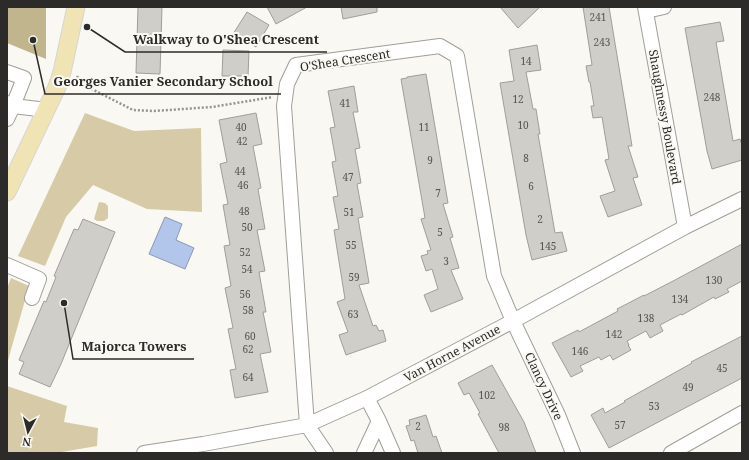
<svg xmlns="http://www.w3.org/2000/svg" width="749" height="460" viewBox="0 0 749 460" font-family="'Noto Serif',serif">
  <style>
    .green { fill: #d6cba6 }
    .forest { fill: #c1b58d }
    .water { fill: #b2c6eb; stroke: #8a98b1 }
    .building { fill: #d0cec8; stroke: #9f9e98 }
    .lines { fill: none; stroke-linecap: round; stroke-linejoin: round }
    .minor-casing { stroke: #a09e99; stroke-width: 16 }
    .major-casing { stroke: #d5d5d4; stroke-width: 19 }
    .path { stroke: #94938f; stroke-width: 2.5; stroke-dasharray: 2 2; stroke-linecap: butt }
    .minor { stroke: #fff; stroke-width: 14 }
    .major { stroke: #f0e3b4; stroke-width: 17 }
    .labels { text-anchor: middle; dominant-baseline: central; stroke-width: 4; stroke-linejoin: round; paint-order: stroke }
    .number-label { font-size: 10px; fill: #555451 }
    .street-label { font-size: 12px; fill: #2c2b29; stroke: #faf8f2 }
    .leader { fill: none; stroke: #2c2b29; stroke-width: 1.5 }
    .callout-dot { fill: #2c2b29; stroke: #faf8f2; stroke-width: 1.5 }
    .callout-label { font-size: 13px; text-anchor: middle; font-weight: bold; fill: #2c2b29; stroke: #faf8f2; stroke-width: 4; stroke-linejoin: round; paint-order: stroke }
  </style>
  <rect width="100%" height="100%" fill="#faf8f2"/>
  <path class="green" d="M 85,113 L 134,131 L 201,128 L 202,212 L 147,209 L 93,185 L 66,217 L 45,266 L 18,256 Z
    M 99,202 L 105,203 L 108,206 L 108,218 L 104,221 L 97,221 L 94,219 Z
    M 11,278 L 29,286 L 7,364 L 7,288 Z
    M 7,386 L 67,406 L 64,422 L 98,428 L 97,446 L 56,453 L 7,453 Z"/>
  <path class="forest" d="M 7,7 L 46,7 L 46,59 L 7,43 Z"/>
  <path class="water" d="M 165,217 L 182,224 L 176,240 L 194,248 L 185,269 L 149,254 Z"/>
  <path class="building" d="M 138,7 L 162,7 L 160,74 L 136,73 Z
    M 267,7 L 307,7 L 276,24 Z
    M 341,7 L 377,7 L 377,12 L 343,19 Z
    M 500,7 L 540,7 L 518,28 Z
    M 583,7 L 609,7 L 632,146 L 628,146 L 638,177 L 633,178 L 642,205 L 608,217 L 600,196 L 615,191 L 605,160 L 609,159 L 602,117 L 593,118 L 591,106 L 594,106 L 590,82 L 589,82 L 586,66 L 592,65 Z
    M 247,12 L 269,25 L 256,47 L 233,34 Z
    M 720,22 L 724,41 L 716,42 L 733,141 L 740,139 L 742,145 L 742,160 L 712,169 L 707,151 L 685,28 Z
    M 537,45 L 541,70 L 526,72 L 533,109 L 536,109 L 540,134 L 538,134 L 555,233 L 562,232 L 567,251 L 532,260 L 526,235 L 500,83 L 514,81 L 509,50 Z
    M 223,50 L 249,51 L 248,76 L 222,76 Z
    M 426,74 L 448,203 L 443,204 L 453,237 L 450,238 L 459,268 L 451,270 L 463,299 L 431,312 L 424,295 L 438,289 L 432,269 L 426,271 L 421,256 L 428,254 L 427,251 L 431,250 L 421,219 L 425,218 L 401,79 L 407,78 L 407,77 Z
    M 354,86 L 358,112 L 353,112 L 360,148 L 355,149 L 361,183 L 357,184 L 363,217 L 358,218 L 369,283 L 359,285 L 373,326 L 376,325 L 379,331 L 383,330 L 386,341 L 346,355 L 339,335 L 348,332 L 337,302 L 345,299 L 334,230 L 339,229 L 333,197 L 338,196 L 332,162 L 336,161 L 330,128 L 335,127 L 328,91 Z
    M 256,113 L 262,144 L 253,146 L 261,188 L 258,189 L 265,229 L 257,230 L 265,271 L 259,272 L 266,312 L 263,312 L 271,352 L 260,354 L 268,392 L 235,398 L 230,370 L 236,369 L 228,329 L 233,328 L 225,288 L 231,286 L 224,246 L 230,245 L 223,205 L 228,204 L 220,164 L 227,162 L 219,120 Z
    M 83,219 L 115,232 L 61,364 L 50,387 L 19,374 L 24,362 L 19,360 L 44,301 L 46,302 L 56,277 L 54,276 L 74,229 L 78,230 Z
    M 742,244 L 742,281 L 727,289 L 729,292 L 715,299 L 714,297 L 682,315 L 681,314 L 660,325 L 663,331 L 650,338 L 646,331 L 627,341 L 629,345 L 628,345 L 631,350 L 613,360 L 610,355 L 601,360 L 599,357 L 580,366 L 583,371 L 571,377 L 552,343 L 578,330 L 579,332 L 618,311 L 617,309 L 644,295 L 644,296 L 675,280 Z
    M 742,336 L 742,378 L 609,448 L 591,415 L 603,408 L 605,413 L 625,402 L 624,401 L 692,363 L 691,362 Z
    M 492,365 L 524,422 L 536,453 L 499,453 L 478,414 L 480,413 L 469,393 L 464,395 L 458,383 Z
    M 426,415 L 433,437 L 436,436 L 442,453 L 418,453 L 414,440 L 411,441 L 406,426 L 410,425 L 409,420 Z"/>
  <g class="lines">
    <g class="minor-casing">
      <path id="minor" d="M 645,7 L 685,227
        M 646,11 L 664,7
        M 7,72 L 24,78 L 13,106 L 7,119
        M 7,103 L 13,106 L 47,110
        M 7,265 L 39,279 L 32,298
        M 367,398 L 379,421 L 393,453
        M 144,453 L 203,444 L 307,425 L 367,398 L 513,321 L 685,227 L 742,199
        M 326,453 L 307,425 L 284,106 L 287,84 L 296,65 L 440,46 L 457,56 L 494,276 L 513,321 L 558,415 L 573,453
        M 364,453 L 379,421
        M 671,453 L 742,413"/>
    </g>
    <g class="major-casing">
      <path id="major" d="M 7,192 L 57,87 L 62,72 L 76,7"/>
    </g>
    <path class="path" d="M 77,76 L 80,83 L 133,110 L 154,111 L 212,107 L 273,97"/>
    <use href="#minor" class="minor"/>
    <use href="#major" class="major"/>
  </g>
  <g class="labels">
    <g class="number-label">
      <text x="598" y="17">241</text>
      <text x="602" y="42">243</text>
      <text x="526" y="61">14</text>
      <text x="712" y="97">248</text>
      <text x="518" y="99">12</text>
      <text x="345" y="103">41</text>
      <text x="523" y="125">10</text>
      <text x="241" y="127">40</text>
      <text x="424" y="127">11</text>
      <text x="242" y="141">42</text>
      <text x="526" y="158">8</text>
      <text x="430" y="160">9</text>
      <text x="240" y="171">44</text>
      <text x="348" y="177">47</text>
      <text x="243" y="185">46</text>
      <text x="531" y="186">6</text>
      <text x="438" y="193">7</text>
      <text x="244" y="211">48</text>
      <text x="349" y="212">51</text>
      <text x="540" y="219">2</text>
      <text x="247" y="227">50</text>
      <text x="440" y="232">5</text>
      <text x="351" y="245">55</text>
      <text x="548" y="246">145</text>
      <text x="245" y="252">52</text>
      <text x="446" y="261">3</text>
      <text x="247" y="269">54</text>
      <text x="354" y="277">59</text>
      <text x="714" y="280">130</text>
      <text x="245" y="294">56</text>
      <text x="680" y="299">134</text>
      <text x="248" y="310">58</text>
      <text x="353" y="314">63</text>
      <text x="646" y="318">138</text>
      <text x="614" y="334">142</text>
      <text x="250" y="336">60</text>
      <text x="248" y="349">62</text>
      <text x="580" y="351">146</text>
      <text x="722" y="368">45</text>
      <text x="248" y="377">64</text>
      <text x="688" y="387">49</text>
      <text x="487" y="395">102</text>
      <text x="654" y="406">53</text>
      <text x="620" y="425">57</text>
      <text x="418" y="426">2</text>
      <text x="504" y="427">98</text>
    </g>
    <g class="street-label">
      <text transform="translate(345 60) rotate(-9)">O'Shea Crescent</text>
      <text transform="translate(665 117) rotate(80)">Shaughnessy Boulevard</text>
      <text transform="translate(452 353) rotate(-28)">Van Horne Avenue</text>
      <text transform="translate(544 386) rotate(65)">Clancy Drive</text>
    </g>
  </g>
  <path class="leader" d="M87 27L125 52H327M33 40L45 94H281M64 303L73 359H194"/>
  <g class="callout-dot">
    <circle cx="87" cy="27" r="4"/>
    <circle cx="33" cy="40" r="4"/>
    <circle cx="64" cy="303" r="4"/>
  </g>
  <g class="callout-label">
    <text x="226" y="44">Walkway to O'Shea Crescent</text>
    <text x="163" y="86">Georges Vanier Secondary School</text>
    <text x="134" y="351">Majorca Towers</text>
  </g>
  <rect width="749" height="460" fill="none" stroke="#2c2b29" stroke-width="16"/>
  <g transform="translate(28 432) rotate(187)" stroke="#faf8f2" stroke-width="3" paint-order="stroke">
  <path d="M0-3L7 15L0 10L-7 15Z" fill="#2c2b29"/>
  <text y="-6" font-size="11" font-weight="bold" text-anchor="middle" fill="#2c2b29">N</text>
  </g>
</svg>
